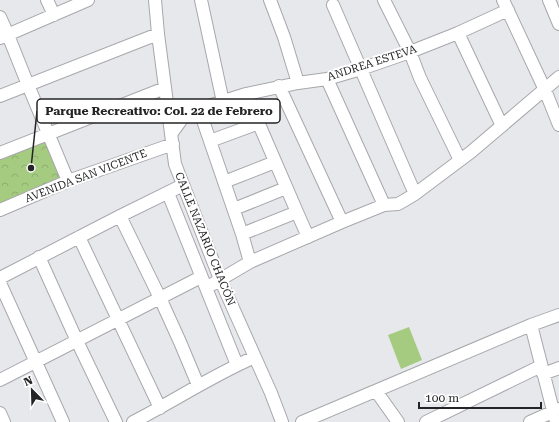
<svg xmlns="http://www.w3.org/2000/svg" width="559" height="422" viewBox="0 0 559 422" font-family="'Roboto Serif',serif">
  <style>
    .park { fill: url(#park-crowns) }
    .pitch { fill: #a5cb81 }
    .lines { fill: none; stroke-linecap: round; stroke-linejoin: round }
    .minor-casing { stroke: #a7a8ac; stroke-width: 14 }
    .minor { stroke: #fff; stroke-width: 12 }
    .labels { text-anchor: middle; dominant-baseline: central; stroke-width: 4; stroke-linejoin: round; paint-order: stroke }
    .street-label { font-size: 11px; fill: #242426; stroke: #fff }
    .leader { fill: none; stroke: #242426; stroke-width: 1.5 }
    .callout-dot { fill: #242426; stroke: #fff; stroke-width: 1.5 }
    .callout { fill: #fff; stroke: #242426; stroke-width: 1.5 }
    .callout-label { font-size: 12px; text-anchor: middle; font-weight: bold; fill: #242426 }
  </style>
  <defs>
    <pattern id="park-crowns" width="20" height="18" patternUnits="userSpaceOnUse"><rect width="20" height="18" fill="#a5cb81"/><path d="M2 6a3 3 0 1 1 6 0M12 15a3 3 0 1 1 6 0" fill="none" stroke="#8eae6f"/></pattern>
  </defs>
  <rect width="100%" height="100%" fill="#e7e8ec"/>
  <path class="park" d="M 48,135 L 68,181 L 0,210 L 0,154 Z"/>
  <path class="pitch" d="M 409,327 L 422,360 L 401,369 L 388,335 Z"/>
  <g class="lines">
    <g class="minor-casing">
      <path id="minor" d="M 47,0 L 54,15
        M 155,0 L 158,34 L 175,164 L 220,279 L 271,393 L 282,422
        M 201,0 L 223,102
        M 270,0 L 284,37 L 298,83
        M 384,0 L 410,52 L 420,78 L 460,160
        M 503,0 L 545,90 L 559,125
        M 549,0 L 559,24
        M 333,5 L 415,194
        M 0,17 L 8,35 L 28,85 L 68,181
        M 458,33 L 502,126
        M 0,38 L 88,0
        M 327,79 L 384,205
        M 279,86 L 342,222
        M 246,94 L 297,212 L 308,237
        M 0,96 L 158,34
        M 199,109 L 242,234 L 250,262
        M 171,134 L 182,119 L 199,109 L 246,94 L 298,83 L 327,79 L 361,69 L 410,52 L 458,33 L 508,10
        M 210,141 L 259,123
        M 0,153 L 165,88
        M 224,182 L 275,162
        M 168,193 L 237,365
        M 234,209 L 286,188
        M 0,210 L 68,181 L 173,144
        M 120,216 L 160,298 L 180,342 L 198,385
        M 242,234 L 297,212
        M 79,237 L 160,408
        M 39,257 L 77,341 L 116,422
        M 0,278 L 120,216 L 183,185
        M 0,283 L 63,422
        M 206,288 L 250,262 L 342,222 L 384,205 L 398,204 L 405,200 L 415,194 L 471,152 L 559,77
        M 531,325 L 556,422
        M 543,374 L 559,368
        M 0,380 L 201,277
        M 376,391 L 398,422
        M 0,413 L 4,422
        M 133,422 C 174,401 213,375 255,357
        M 302,422 L 531,325 L 559,315
        M 426,422 L 541,366
        M 530,422 L 559,409"/>
    </g>
    <use href="#minor" class="minor"/>
  </g>
  <g class="labels">
    <g class="street-label">
      <text transform="translate(372 63) rotate(-18)">ANDREA ESTEVA</text>
      <text transform="translate(86 176) rotate(-21)">AVENIDA SAN VICENTE</text>
      <text transform="translate(205 239) rotate(68)">CALLE NAZARIO CHACÓN</text>
    </g>
  </g>
  <path class="leader" d="M31 168L37 111"/>
  <circle class="callout-dot" cx="31" cy="168" r="4"/>
  <rect class="callout" x="37" y="99" width="243" height="24" rx="4"/>
  <g class="callout-label">
    <text x="159" y="115">Parque Recreativo: Col. 22 de Febrero</text>
  </g>
  <g transform="translate(32 390) rotate(337)" stroke="#ffffff" stroke-width="3" paint-order="stroke">
  <path d="M0-3L7 15L0 10L-7 15Z" fill="#242426"/>
  <text y="-6" font-size="11" font-weight="bold" text-anchor="middle" fill="#242426">N</text>
  </g>
  <path d="M419 402v6h122v-6" fill="none" stroke="#242426" stroke-width="2"/>
  <text x="425" y="402" font-size="12" fill="#242426" stroke="#ffffff" stroke-width="3" paint-order="stroke">100 m</text>
</svg>
